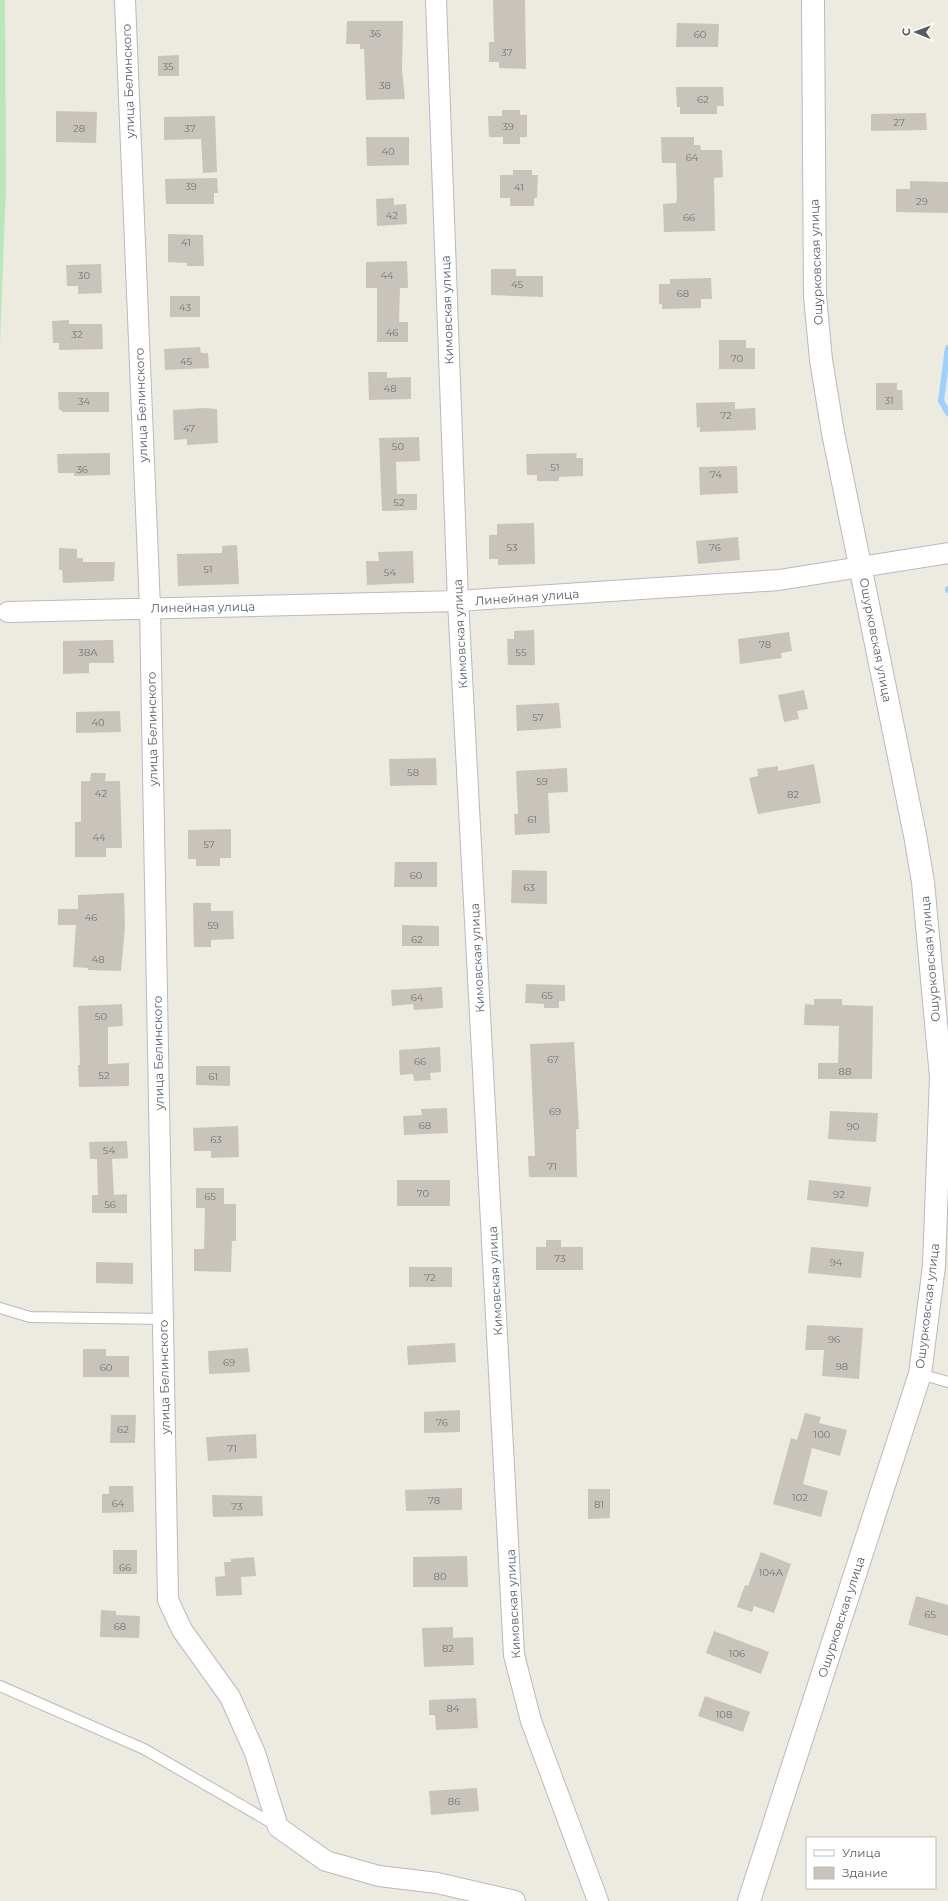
<svg xmlns="http://www.w3.org/2000/svg" width="948" height="1901" viewBox="0 0 948 1901" font-family="Montserrat,sans-serif">
  <style>
    .green { fill: #b9e7bb }
    .lines { fill: none; stroke-linecap: round; stroke-linejoin: round }
    .stream { stroke: #9dd0ff; stroke-width: 6 }
    .building { fill: #c8c4bc }
    .service-casing { stroke: #b7bac0; stroke-width: 12 }
    .minor-casing { stroke: #b7bac0; stroke-width: 22 }
    .tertiary-casing { stroke: #b7bac0; stroke-width: 24 }
    .service { stroke: #fff; stroke-width: 10 }
    .minor { stroke: #fff; stroke-width: 20 }
    .tertiary { stroke: #fff; stroke-width: 22 }
    .labels { text-anchor: middle; dominant-baseline: central; stroke-width: 3; stroke-linejoin: round; paint-order: stroke }
    .number-label { font-size: 10px; fill: #747678 }
    .street-label { font-size: 12px; fill: #585c62; stroke: #fff }
  </style>
  <rect width="100%" height="100%" fill="#edeadf"/>
  <path class="green" d="M 0,0 L 5,0 L 6,187 L 0,344 Z"/>
  <g class="lines">
    <path class="stream" d="M 948,348 L 941,401 L 948,413
      M 948,589 L 948,590"/>
  </g>
  <path class="building" d="M 493,0 L 525,0 L 526,69 L 499,68 L 499,62 L 489,62 L 489,42 L 494,42 Z
    M 347,21 L 403,21 L 402,70 L 405,99 L 366,100 L 364,49 L 360,49 L 360,44 L 346,44 Z
    M 677,23 L 719,24 L 718,47 L 676,47 Z
    M 179,55 L 179,76 L 158,76 L 158,56 Z
    M 676,87 L 723,87 L 724,106 L 717,106 L 717,114 L 680,114 L 680,107 L 677,107 Z
    M 502,110 L 520,110 L 520,115 L 527,115 L 527,137 L 520,137 L 520,144 L 503,144 L 503,137 L 489,137 L 488,116 L 502,116 Z
    M 56,111 L 97,112 L 96,143 L 56,142 Z
    M 926,113 L 927,130 L 871,131 L 871,114 Z
    M 215,116 L 217,172 L 203,173 L 201,139 L 164,140 L 164,117 Z
    M 366,137 L 409,137 L 409,165 L 367,166 Z
    M 661,137 L 694,137 L 694,145 L 700,145 L 701,150 L 722,150 L 723,177 L 714,178 L 715,231 L 664,232 L 663,204 L 676,203 L 677,198 L 676,163 L 662,163 Z
    M 513,170 L 532,170 L 532,175 L 538,175 L 537,198 L 534,198 L 534,206 L 510,206 L 510,198 L 500,198 L 500,175 L 513,175 Z
    M 217,178 L 218,193 L 214,193 L 214,204 L 166,204 L 165,179 Z
    M 910,181 L 948,182 L 948,213 L 896,212 L 896,189 L 910,189 Z
    M 394,198 L 394,205 L 406,204 L 407,224 L 377,226 L 376,199 Z
    M 168,234 L 203,235 L 204,266 L 187,266 L 187,263 L 168,262 Z
    M 407,261 L 408,288 L 400,288 L 399,322 L 408,322 L 408,342 L 377,342 L 377,288 L 366,288 L 366,262 Z
    M 101,264 L 102,293 L 78,294 L 78,286 L 67,286 L 66,265 Z
    M 491,269 L 516,269 L 516,276 L 543,276 L 543,297 L 491,295 Z
    M 711,278 L 712,299 L 701,299 L 701,308 L 662,309 L 662,304 L 659,304 L 659,284 L 670,284 L 670,279 Z
    M 170,296 L 200,296 L 200,317 L 170,317 Z
    M 69,320 L 69,324 L 102,324 L 103,349 L 59,350 L 59,343 L 53,343 L 52,321 Z
    M 719,340 L 746,340 L 746,348 L 755,348 L 755,369 L 719,369 Z
    M 200,347 L 201,353 L 208,353 L 209,368 L 165,370 L 164,349 Z
    M 368,372 L 387,372 L 387,378 L 411,377 L 411,399 L 369,400 Z
    M 876,383 L 897,383 L 897,390 L 902,390 L 903,410 L 876,410 Z
    M 58,392 L 109,392 L 109,412 L 62,412 L 62,410 L 59,410 Z
    M 735,402 L 735,409 L 755,408 L 756,430 L 700,432 L 700,427 L 697,428 L 696,403 Z
    M 204,408 L 217,409 L 218,443 L 187,445 L 187,439 L 174,440 L 173,410 Z
    M 419,437 L 420,461 L 396,462 L 397,494 L 417,494 L 417,510 L 382,511 L 379,438 Z
    M 110,453 L 110,475 L 74,476 L 74,473 L 58,473 L 57,454 Z
    M 577,453 L 576,458 L 583,458 L 583,476 L 559,477 L 559,481 L 537,481 L 537,475 L 527,475 L 526,454 Z
    M 737,466 L 738,493 L 700,495 L 699,467 Z
    M 534,523 L 535,564 L 498,565 L 498,559 L 489,559 L 489,535 L 497,535 L 497,524 Z
    M 738,537 L 740,560 L 698,564 L 696,541 Z
    M 237,545 L 239,584 L 178,586 L 177,554 L 222,553 L 222,546 Z
    M 59,548 L 77,549 L 77,558 L 83,558 L 83,562 L 115,562 L 114,581 L 63,583 L 62,570 L 59,570 Z
    M 413,551 L 414,583 L 367,585 L 366,561 L 379,561 L 378,552 Z
    M 534,630 L 535,665 L 508,665 L 507,639 L 514,639 L 514,631 Z
    M 789,632 L 792,651 L 781,653 L 782,658 L 740,664 L 738,639 Z
    M 113,640 L 114,663 L 89,663 L 89,673 L 63,674 L 63,641 Z
    M 804,690 L 808,709 L 797,711 L 799,719 L 784,722 L 778,695 Z
    M 559,703 L 561,728 L 517,731 L 516,705 Z
    M 120,711 L 121,732 L 76,733 L 76,712 Z
    M 436,758 L 437,785 L 390,786 L 389,759 Z
    M 814,764 L 821,803 L 758,814 L 749,778 L 758,776 L 757,769 L 778,766 L 778,771 Z
    M 567,768 L 568,792 L 548,793 L 550,833 L 515,835 L 514,814 L 518,814 L 516,771 Z
    M 91,773 L 106,773 L 105,781 L 120,781 L 122,848 L 106,848 L 106,857 L 75,857 L 75,822 L 81,822 L 81,781 L 90,781 Z
    M 231,829 L 231,858 L 220,858 L 220,866 L 196,866 L 196,859 L 188,859 L 188,830 Z
    M 395,862 L 437,862 L 437,887 L 394,887 Z
    M 512,870 L 547,871 L 547,904 L 511,903 Z
    M 124,893 L 125,926 L 121,971 L 88,970 L 88,968 L 73,967 L 76,925 L 58,925 L 58,909 L 78,909 L 78,895 Z
    M 193,903 L 211,903 L 211,911 L 233,911 L 234,939 L 211,940 L 211,947 L 194,947 Z
    M 402,925 L 439,926 L 439,946 L 402,946 Z
    M 526,984 L 565,985 L 565,1001 L 559,1001 L 559,1008 L 544,1008 L 544,1004 L 525,1003 Z
    M 442,987 L 443,1008 L 414,1010 L 413,1004 L 392,1006 L 391,990 Z
    M 814,999 L 842,999 L 842,1005 L 873,1006 L 872,1079 L 818,1079 L 818,1063 L 838,1063 L 839,1026 L 804,1025 L 805,1004 L 814,1005 Z
    M 122,1004 L 123,1026 L 108,1027 L 108,1064 L 129,1063 L 129,1086 L 79,1087 L 78,1065 L 80,1065 L 78,1006 Z
    M 574,1042 L 579,1129 L 576,1129 L 577,1177 L 529,1177 L 528,1156 L 535,1156 L 530,1044 Z
    M 440,1047 L 441,1072 L 430,1073 L 431,1080 L 414,1081 L 413,1074 L 400,1075 L 399,1050 Z
    M 196,1066 L 230,1066 L 230,1086 L 196,1085 Z
    M 447,1108 L 448,1133 L 404,1135 L 403,1116 L 422,1115 L 421,1109 Z
    M 830,1111 L 878,1113 L 876,1142 L 828,1139 Z
    M 238,1126 L 239,1157 L 211,1158 L 211,1151 L 194,1151 L 193,1128 Z
    M 127,1141 L 128,1158 L 112,1159 L 114,1195 L 127,1194 L 127,1213 L 92,1213 L 92,1195 L 98,1195 L 97,1159 L 90,1159 L 89,1142 Z
    M 397,1180 L 450,1180 L 450,1206 L 397,1206 Z
    M 809,1180 L 871,1187 L 868,1207 L 807,1200 Z
    M 196,1188 L 224,1188 L 224,1204 L 236,1204 L 236,1241 L 232,1241 L 231,1272 L 194,1271 L 194,1249 L 204,1249 L 205,1208 L 196,1208 Z
    M 546,1240 L 561,1240 L 561,1247 L 583,1247 L 583,1270 L 536,1270 L 536,1247 L 546,1247 Z
    M 811,1247 L 864,1252 L 861,1278 L 808,1273 Z
    M 96,1262 L 133,1263 L 133,1284 L 96,1283 Z
    M 409,1267 L 452,1267 L 452,1287 L 409,1287 Z
    M 807,1325 L 863,1328 L 859,1379 L 822,1376 L 824,1350 L 805,1350 Z
    M 455,1343 L 456,1362 L 408,1365 L 407,1346 Z
    M 248,1348 L 250,1372 L 209,1374 L 208,1351 Z
    M 83,1349 L 106,1349 L 106,1356 L 129,1356 L 129,1377 L 83,1377 Z
    M 460,1410 L 460,1432 L 424,1433 L 424,1412 Z
    M 805,1413 L 821,1417 L 819,1423 L 847,1430 L 840,1456 L 812,1448 L 803,1484 L 828,1491 L 821,1517 L 773,1504 L 791,1438 L 797,1440 Z
    M 111,1415 L 136,1415 L 135,1443 L 110,1443 Z
    M 256,1434 L 257,1458 L 208,1461 L 206,1437 Z
    M 109,1486 L 133,1486 L 134,1512 L 102,1513 L 102,1494 L 109,1494 Z
    M 462,1488 L 462,1510 L 406,1511 L 405,1490 Z
    M 588,1489 L 610,1489 L 610,1518 L 588,1519 Z
    M 212,1495 L 262,1496 L 263,1516 L 213,1517 Z
    M 113,1550 L 137,1550 L 137,1574 L 113,1574 Z
    M 761,1552 L 791,1564 L 774,1613 L 754,1606 L 752,1612 L 737,1607 L 745,1585 L 748,1586 Z
    M 467,1556 L 468,1587 L 413,1587 L 413,1557 Z
    M 254,1557 L 256,1576 L 241,1577 L 242,1595 L 216,1596 L 215,1577 L 225,1576 L 224,1562 L 231,1562 L 231,1559 Z
    M 916,1596 L 948,1605 L 948,1636 L 908,1625 Z
    M 101,1610 L 116,1611 L 116,1615 L 140,1616 L 139,1638 L 100,1637 Z
    M 453,1627 L 453,1638 L 473,1637 L 474,1665 L 424,1667 L 422,1628 Z
    M 714,1631 L 769,1652 L 761,1674 L 706,1653 Z
    M 705,1696 L 750,1712 L 743,1732 L 698,1716 Z
    M 476,1698 L 478,1728 L 436,1730 L 435,1715 L 429,1715 L 429,1700 Z
    M 477,1788 L 479,1811 L 431,1815 L 429,1791 Z"/>
  <g class="lines">
    <g class="service-casing">
      <path id="service" d="M 0,1308 L 30,1317 L 163,1319
        M 920,1374 L 948,1382
        M 0,1686 L 144,1749 L 277,1826"/>
    </g>
    <g class="minor-casing">
      <path id="minor" d="M 125,0 L 150,608 L 168,1600 L 182,1630 L 230,1697 L 255,1753 L 278,1827 L 326,1861 L 379,1876 L 437,1883 L 515,1901
        M 436,0 L 458,601 L 514,1655 L 531,1721 L 598,1901
        M 8,612 L 458,601 L 779,580 L 948,553"/>
    </g>
    <g class="tertiary-casing">
      <path id="tertiary" d="M 749,1901 L 920,1374 L 934,1266 L 941,1077 L 923,882 L 915,835 L 833,433 L 821,360 L 815,296 L 813,0"/>
    </g>
    <use href="#service" class="service"/>
    <use href="#minor" class="minor"/>
    <use href="#tertiary" class="tertiary"/>
  </g>
  <g class="labels">
    <g class="number-label">
      <text x="375" y="33">36</text>
      <text x="700" y="34">60</text>
      <text x="507" y="52">37</text>
      <text x="168" y="66">35</text>
      <text x="385" y="85">38</text>
      <text x="703" y="99">62</text>
      <text x="899" y="122">27</text>
      <text x="508" y="126">39</text>
      <text x="79" y="128">28</text>
      <text x="190" y="128">37</text>
      <text x="388" y="151">40</text>
      <text x="692" y="157">64</text>
      <text x="191" y="186">39</text>
      <text x="519" y="187">41</text>
      <text x="922" y="201">29</text>
      <text x="392" y="215">42</text>
      <text x="689" y="217">66</text>
      <text x="186" y="242">41</text>
      <text x="84" y="275">30</text>
      <text x="387" y="275">44</text>
      <text x="517" y="284">45</text>
      <text x="683" y="293">68</text>
      <text x="185" y="307">43</text>
      <text x="392" y="332">46</text>
      <text x="77" y="334">32</text>
      <text x="737" y="358">70</text>
      <text x="186" y="361">45</text>
      <text x="390" y="388">48</text>
      <text x="889" y="400">31</text>
      <text x="84" y="401">34</text>
      <text x="726" y="415">72</text>
      <text x="189" y="428">47</text>
      <text x="398" y="446">50</text>
      <text x="555" y="467">51</text>
      <text x="82" y="469">36</text>
      <text x="716" y="474">74</text>
      <text x="399" y="502">52</text>
      <text x="512" y="547">53</text>
      <text x="715" y="547">76</text>
      <text x="208" y="569">51</text>
      <text x="390" y="572">54</text>
      <text x="765" y="644">78</text>
      <text x="88" y="652">38А</text>
      <text x="521" y="652">55</text>
      <text x="538" y="717">57</text>
      <text x="98" y="722">40</text>
      <text x="413" y="772">58</text>
      <text x="542" y="781">59</text>
      <text x="101" y="793">42</text>
      <text x="793" y="794">82</text>
      <text x="532" y="819">61</text>
      <text x="99" y="837">44</text>
      <text x="209" y="844">57</text>
      <text x="416" y="875">60</text>
      <text x="529" y="887">63</text>
      <text x="91" y="917">46</text>
      <text x="213" y="925">59</text>
      <text x="417" y="939">62</text>
      <text x="98" y="959">48</text>
      <text x="547" y="995">65</text>
      <text x="417" y="997">64</text>
      <text x="101" y="1016">50</text>
      <text x="553" y="1059">67</text>
      <text x="420" y="1061">66</text>
      <text x="845" y="1071">88</text>
      <text x="104" y="1075">52</text>
      <text x="213" y="1076">61</text>
      <text x="555" y="1111">69</text>
      <text x="425" y="1125">68</text>
      <text x="853" y="1126">90</text>
      <text x="216" y="1139">63</text>
      <text x="109" y="1150">54</text>
      <text x="552" y="1166">71</text>
      <text x="423" y="1193">70</text>
      <text x="839" y="1194">92</text>
      <text x="210" y="1196">65</text>
      <text x="110" y="1204">56</text>
      <text x="560" y="1258">73</text>
      <text x="836" y="1262">94</text>
      <text x="430" y="1277">72</text>
      <text x="834" y="1339">96</text>
      <text x="229" y="1362">69</text>
      <text x="842" y="1366">98</text>
      <text x="106" y="1367">60</text>
      <text x="442" y="1422">76</text>
      <text x="123" y="1429">62</text>
      <text x="822" y="1434">100</text>
      <text x="232" y="1448">71</text>
      <text x="800" y="1497">102</text>
      <text x="434" y="1500">78</text>
      <text x="118" y="1503">64</text>
      <text x="599" y="1504">81</text>
      <text x="237" y="1506">73</text>
      <text x="125" y="1567">66</text>
      <text x="771" y="1572">104А</text>
      <text x="440" y="1576">80</text>
      <text x="930" y="1614">65</text>
      <text x="120" y="1626">68</text>
      <text x="448" y="1648">82</text>
      <text x="737" y="1653">106</text>
      <text x="453" y="1708">84</text>
      <text x="724" y="1714">108</text>
      <text x="454" y="1801">86</text>
    </g>
    <g class="street-label">
      <text transform="translate(128 81) rotate(-92)">улица Белинского</text>
      <text transform="translate(816 262) rotate(-92)">Ошурковская улица</text>
      <text transform="translate(447 310) rotate(-92)">Кимовская улица</text>
      <text transform="translate(141 405) rotate(-92)">улица Белинского</text>
      <text transform="translate(527 597) rotate(-4)">Линейная улица</text>
      <text transform="translate(203 607) rotate(-1)">Линейная улица</text>
      <text transform="translate(460 634) rotate(-93)">Кимовская улица</text>
      <text transform="translate(876 640) rotate(79)">Ошурковская улица</text>
      <text transform="translate(152 729) rotate(-91)">улица Белинского</text>
      <text transform="translate(477 958) rotate(-93)">Кимовская улица</text>
      <text transform="translate(930 959) rotate(-95)">Ошурковская улица</text>
      <text transform="translate(158 1053) rotate(-91)">улица Белинского</text>
      <text transform="translate(495 1281) rotate(-93)">Кимовская улица</text>
      <text transform="translate(927 1306) rotate(-83)">Ошурковская улица</text>
      <text transform="translate(164 1377) rotate(-91)">улица Белинского</text>
      <text transform="translate(513 1604) rotate(-93)">Кимовская улица</text>
      <text transform="translate(841 1617) rotate(-72)">Ошурковская улица</text>
    </g>
  </g>
  <rect x="806" y="1837" width="130" height="52" fill="#ffffff" stroke="#bcbec0"/>
  <rect x="814" y="1850" width="20" height="6" fill="#ffffff" stroke="#bcbec0"/>
  <text x="842" y="1857" font-size="12" fill="#585c62">Улица</text>
  <rect x="814" y="1867" width="20" height="12" fill="#c8c4bc" stroke="#bcbec0"/>
  <text x="842" y="1877" font-size="12" fill="#585c62">Здание</text>
  <g transform="translate(916 32) rotate(271)" stroke="#ffffff" stroke-width="3" paint-order="stroke">
  <path d="M0-3L7 15L0 10L-7 15Z" fill="#585c62"/>
  <text y="-6" font-size="11" font-weight="bold" text-anchor="middle" fill="#585c62">С</text>
  </g>
</svg>
